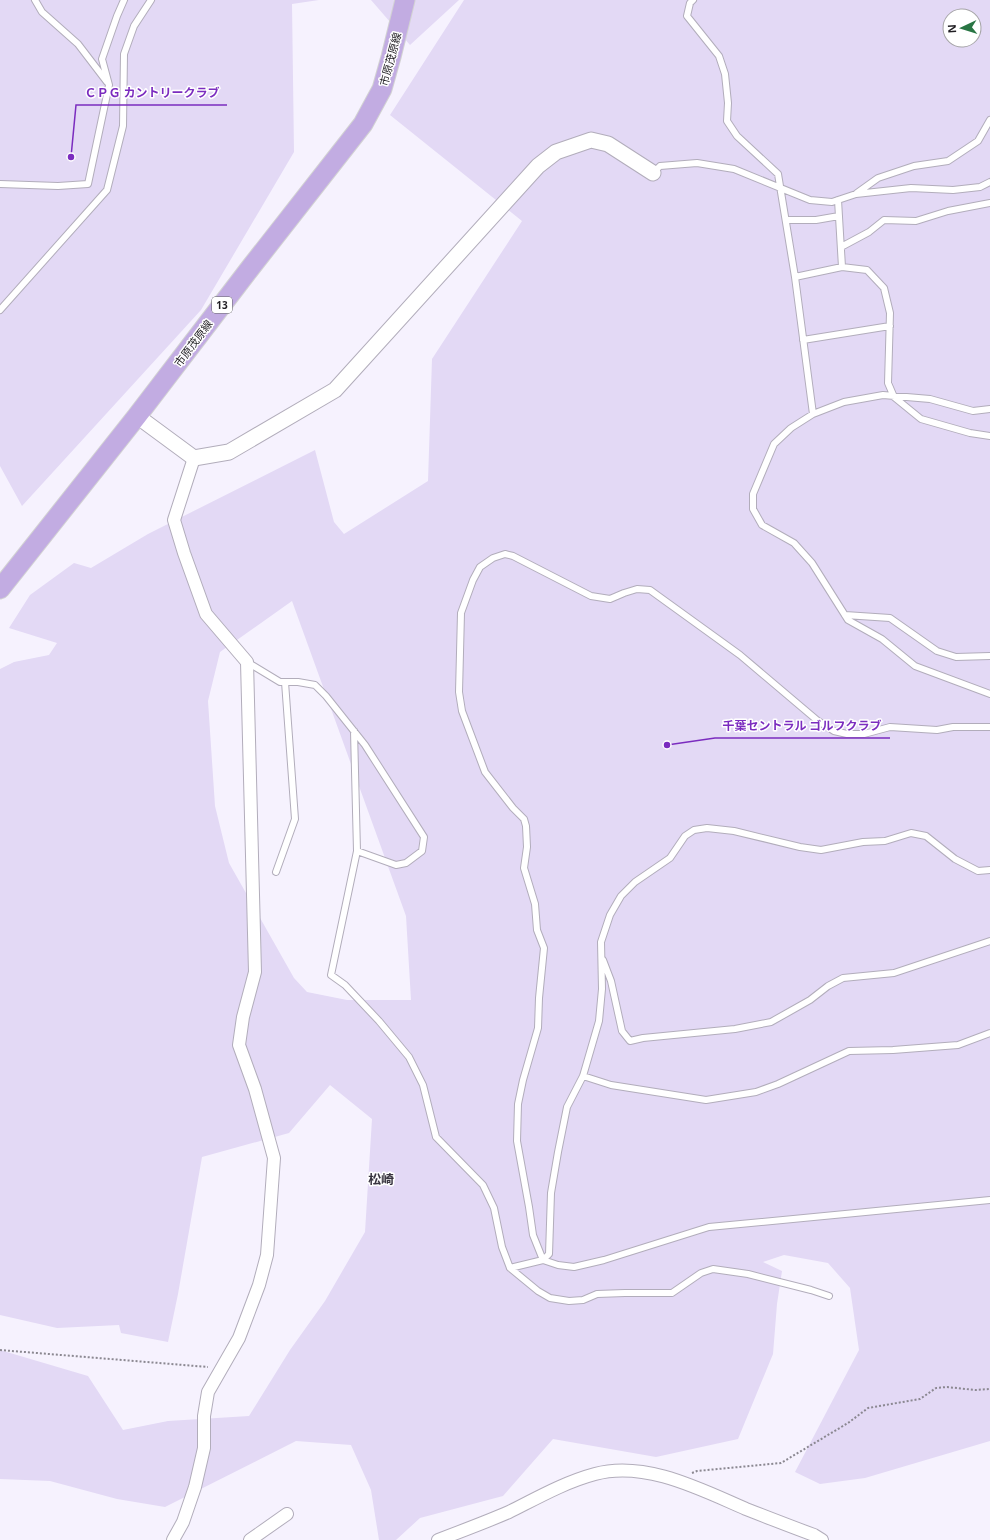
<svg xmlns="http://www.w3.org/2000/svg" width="990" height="1540" viewBox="0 0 990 1540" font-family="'Open Sans','Noto Sans JP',sans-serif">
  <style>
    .green { fill: #e3d9f5; fill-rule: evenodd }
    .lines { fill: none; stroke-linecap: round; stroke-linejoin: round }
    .service-casing { stroke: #b2adbb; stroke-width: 8 }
    .minor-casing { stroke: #b2adbb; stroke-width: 14 }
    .tertiary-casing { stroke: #b2adbb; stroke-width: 17 }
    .primary-casing { stroke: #d2d2d3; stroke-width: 21 }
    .path { stroke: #8b8891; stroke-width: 2; stroke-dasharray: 2 2; stroke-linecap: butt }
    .service { stroke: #fff; stroke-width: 6 }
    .minor { stroke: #fff; stroke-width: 12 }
    .tertiary { stroke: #fff; stroke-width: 15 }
    .primary { stroke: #c2ace2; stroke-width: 19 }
    .labels { text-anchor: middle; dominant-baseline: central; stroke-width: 3; stroke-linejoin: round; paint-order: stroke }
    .shield { fill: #fff; stroke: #636265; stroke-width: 1 }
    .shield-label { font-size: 10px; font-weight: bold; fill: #201e23 }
    .street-label { font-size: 11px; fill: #201e23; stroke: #fff }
    .quarter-label { font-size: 13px; font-weight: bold; fill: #38343f; stroke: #fff }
    .leader { fill: none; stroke: #7b2cbf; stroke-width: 1.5 }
    .callout-dot { fill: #7b2cbf; stroke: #fff; stroke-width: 1.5 }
    .callout-label { font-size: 12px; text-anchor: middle; font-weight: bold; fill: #7b2cbf; stroke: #fff; stroke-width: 3; stroke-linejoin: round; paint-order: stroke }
  </style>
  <rect width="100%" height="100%" fill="#f6f2fe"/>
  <path class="green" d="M 0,0 L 319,0 L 292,4 L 294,152 L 201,310 L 22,506 L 0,466 Z
    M 371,0 L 459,0 L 410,45 Z
    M 464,0 L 990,0 L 990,1441 L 865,1478 L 820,1484 L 795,1472 L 859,1350 L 850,1288 L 828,1263 L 784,1255 L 763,1262 L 782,1271 L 777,1304 L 773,1354 L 738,1439 L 656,1457 L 553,1439 L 503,1496 L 420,1518 L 396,1540 L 379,1540 L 371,1490 L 351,1445 L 296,1441 L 165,1507 L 117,1499 L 50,1481 L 0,1479 L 0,1350 L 88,1376 L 123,1430 L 168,1421 L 249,1416 L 290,1350 L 325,1301 L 365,1232 L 372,1119 L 330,1085 L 289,1133 L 202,1157 L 178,1294 L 168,1342 L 121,1333 L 119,1325 L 57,1328 L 0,1315 L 0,669 L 14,662 L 49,655 L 57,643 L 9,628 L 30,595 L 74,563 L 91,568 L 148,534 L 315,450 L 334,522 L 344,534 L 428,481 L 432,359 L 522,221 L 390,115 ZM 950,16 L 974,16 L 974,40 L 950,40 ZM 292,601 L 406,916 L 411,1000 L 347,1000 L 307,992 L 294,978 L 229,863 L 215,806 L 208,701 L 220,652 Z"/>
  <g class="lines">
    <g class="service-casing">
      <path id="service" d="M 35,0 L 42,12 L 78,44 L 107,82
        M 693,0 L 690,3 L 687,16 L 719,56 L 725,74 L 728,103 L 727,121 L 737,136 L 778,174 L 795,277 L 813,414
        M 653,173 L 660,166 L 697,163 L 734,169 L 810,200 L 832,202 L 856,194 L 911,188 L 953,190 L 980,187 L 990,182
        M 0,184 L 58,186 L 88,184 L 109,85 L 102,59 L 117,16 L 124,0
        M 857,193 L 878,178 L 914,166 L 948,161 L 978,141 L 990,120
        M 838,200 L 842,267
        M 786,220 L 816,220 L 839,216
        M 841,247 L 869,232 L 884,220 L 916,221 L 948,211 L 990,203
        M 795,277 L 842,267 L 867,270 L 884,288 L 890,313 L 888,383 L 894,397 L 921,419 L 970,433 L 990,436
        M 0,310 L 107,190 L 123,126 L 124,54 L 134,26 L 151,0
        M 803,340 L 890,326
        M 990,409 L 973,411 L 930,399 L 883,395 L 844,402 L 813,414 L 791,428 L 774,444 L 753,494 L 753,509 L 762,525 L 794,543 L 812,563 L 848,620 L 882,639 L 915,666 L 990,694
        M 845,615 L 890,618 L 937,651 L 956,657 L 990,656
        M 247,662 L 280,682 L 298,682 L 315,685 L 326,696 L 365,745 L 424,837 L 422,851 L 406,863 L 396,865 L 357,851 L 331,975 L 345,985 L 379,1021 L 409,1057 L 423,1085 L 436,1137 L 483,1185 L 494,1208 L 502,1247 L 510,1268 L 543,1260 L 549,1254 L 551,1193 L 558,1152 L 567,1107 L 583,1076 L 599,1021 L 602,989 L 601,942 L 610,915 L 621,896 L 635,882 L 670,858 L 685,836 L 694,830 L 707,828 L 734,831 L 800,847 L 821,850 L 863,842 L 885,841 L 911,833 L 926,836 L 955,859 L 978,871 L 990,870
        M 990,727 L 953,727 L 937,730 L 890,727 L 864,734 L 847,734 L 834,731 L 818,721 L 740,655 L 650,590 L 637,589 L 624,593 L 610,599 L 591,596 L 513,556 L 505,554 L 493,558 L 480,567 L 473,580 L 461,613 L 459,692 L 462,711 L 485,772 L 513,808 L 524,819 L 526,826 L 527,847 L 524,868 L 535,904 L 537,930 L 544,948 L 539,998 L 538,1028 L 523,1080 L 518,1104 L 517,1141 L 529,1207 L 533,1235 L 543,1260 L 558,1265 L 574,1267 L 604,1260 L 709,1227 L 990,1200
        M 354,731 L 357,851
        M 276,872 L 295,819 L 285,682
        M 603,960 L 611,981 L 622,1031 L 630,1041 L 643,1038 L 735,1029 L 771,1022 L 810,1000 L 828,986 L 843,978 L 894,973 L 990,941
        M 583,1076 L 611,1085 L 706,1100 L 756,1092 L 778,1084 L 849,1051 L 893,1050 L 958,1045 L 990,1033
        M 510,1268 L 538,1291 L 550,1298 L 569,1301 L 583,1300 L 597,1294 L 625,1293 L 672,1293 L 701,1273 L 713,1269 L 748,1274 L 811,1290 L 829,1296"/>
    </g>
    <g class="minor-casing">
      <path id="minor" d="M 173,1540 L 183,1522 L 195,1487 L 204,1448 L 204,1416 L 208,1392 L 239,1338 L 259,1285 L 267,1255 L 274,1158 L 255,1089 L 239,1045 L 243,1017 L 255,972 L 247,662 L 206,614 L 184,553 L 174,520 L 194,458
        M 250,1540 L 287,1514
        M 438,1540 C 462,1531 486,1522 509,1512 C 537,1498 565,1482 595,1474 C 645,1460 702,1490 746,1509 C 769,1518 792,1527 814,1535 L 822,1540"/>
    </g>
    <g class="tertiary-casing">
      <path id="tertiary" d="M 137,416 L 194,458 L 229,452 L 335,390 L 538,166 L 556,152 L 591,140 L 608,144 L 653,173"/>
    </g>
    <g class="primary-casing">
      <path id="primary" d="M 0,589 L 137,416 L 251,267 L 363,124 L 382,89 L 391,57 L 405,0"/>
    </g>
    <path class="path" d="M 0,1350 L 208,1367
      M 692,1473 L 697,1471 L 781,1463 L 848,1423 L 868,1408 L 920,1399 L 936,1388 L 947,1387 L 975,1390 L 990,1389"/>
    <use href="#service" class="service"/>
    <use href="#minor" class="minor"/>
    <use href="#tertiary" class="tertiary"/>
    <use href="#primary" class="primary"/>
  </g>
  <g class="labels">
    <rect class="shield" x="212" y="297" width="20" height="16" rx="3"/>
    <g class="shield-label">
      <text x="222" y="305">13</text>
    </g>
    <g class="street-label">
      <text transform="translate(390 59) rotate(-75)">市原茂原線</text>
      <text transform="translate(193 343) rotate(-53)">市原茂原線</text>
    </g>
    <g class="quarter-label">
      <text x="381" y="1179">松崎</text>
    </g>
  </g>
  <path class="leader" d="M71 157L76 105H227M667 745L715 738H890"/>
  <g class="callout-dot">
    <circle cx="71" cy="157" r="4"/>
    <circle cx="667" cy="745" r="4"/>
  </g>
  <g class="callout-label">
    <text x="152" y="97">ＣＰＧ カントリークラブ</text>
    <text x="802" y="730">千葉セントラル ゴルフクラブ</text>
  </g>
  <g transform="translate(962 28) rotate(266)"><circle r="19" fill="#ffffff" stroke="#a6a5a7"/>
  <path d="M0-3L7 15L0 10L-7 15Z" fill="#297544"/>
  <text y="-6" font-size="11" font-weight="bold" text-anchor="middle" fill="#201e23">N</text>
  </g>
</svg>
